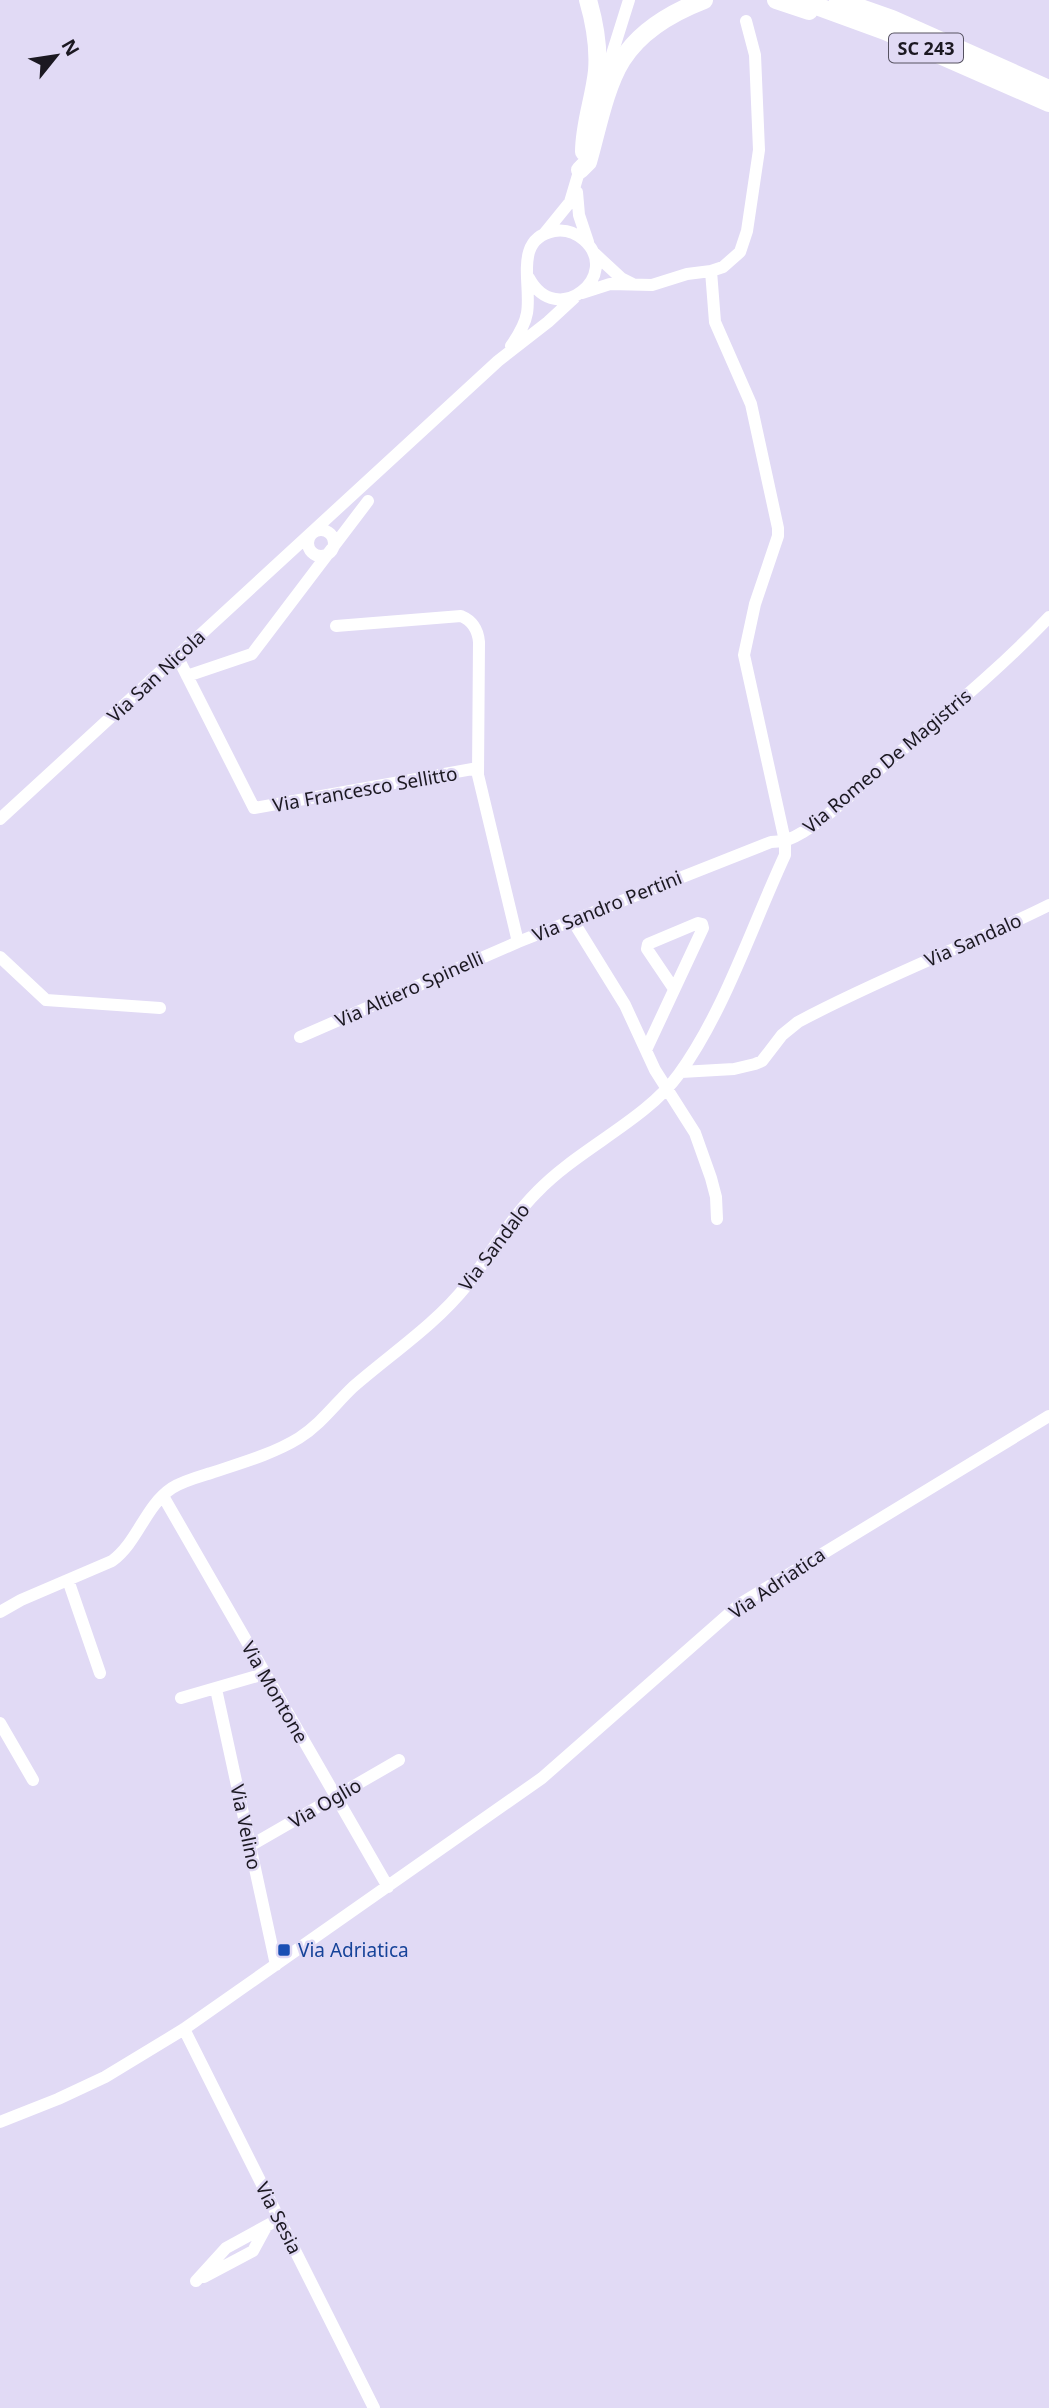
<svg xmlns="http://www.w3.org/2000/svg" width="1049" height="2408" viewBox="0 0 1049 2408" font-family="'Noto Sans',sans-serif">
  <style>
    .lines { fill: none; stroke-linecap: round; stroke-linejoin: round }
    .minor { stroke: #fff; stroke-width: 12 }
    .highway { stroke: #fff; stroke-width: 18 }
    .transit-dot { fill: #1a4fb4; stroke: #e1daf5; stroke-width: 2.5 }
    .labels { text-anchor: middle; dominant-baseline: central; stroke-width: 5; stroke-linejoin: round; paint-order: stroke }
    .shield { fill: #e1daf5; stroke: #565261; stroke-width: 2 }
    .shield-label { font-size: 18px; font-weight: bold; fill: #1b1821 }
    .street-label { font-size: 19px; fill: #1b1821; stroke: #e1daf5 }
    .transit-label { font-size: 19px; fill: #164399; stroke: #e1daf5; text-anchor: start }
  </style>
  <rect width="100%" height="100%" fill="#e1daf5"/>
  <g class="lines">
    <path class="minor" d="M 602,86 L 629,0
      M 577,192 L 579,215 L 588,242
      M 544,234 L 570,202 L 581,165
      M 593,252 L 621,278 L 633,284
      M 582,293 L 610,284 L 652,285 L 687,274 L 711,271 L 723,267 L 740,252 L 747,231 L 759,150 L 755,55 L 746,21
      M 511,346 C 518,336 525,325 527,313 C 532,284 513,239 554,231 C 566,229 576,233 584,240 C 623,275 557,330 529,278
      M308 543a13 13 0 1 1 26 0a13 13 0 1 1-26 0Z
      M 336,626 L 461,616 C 473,621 478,630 479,642 L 478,775 L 518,942 L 771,842 L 785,841 L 744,655 L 755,604 L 778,536 L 778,528 L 751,404 L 715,322 L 711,271
      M 177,656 L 254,808 L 478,768
      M 187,676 L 252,654 L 368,501
      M 0,819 L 498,361 L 548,322 L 574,298
      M 573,921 L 625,1005 L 655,1070 L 695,1133 L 711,1178 L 716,1197 L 717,1219
      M 0,957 L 46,1000 L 160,1008
      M 300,1037 L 518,942
      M 646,1050 L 703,928 L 702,924 L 698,923 L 648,944 L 647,949 L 674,989
      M 681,1072 L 734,1069 L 755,1064 L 762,1061 L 782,1035 L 798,1022 C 880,978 967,946 1049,905
      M 163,1496 L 388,1887
      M 68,1580 L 100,1673
      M 0,1612 L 21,1600 L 112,1561 C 138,1542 145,1506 172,1488 C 183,1481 198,1477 211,1473 C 241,1463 273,1454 299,1438 C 321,1424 335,1404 353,1387 C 392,1353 435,1325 467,1285 C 491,1254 509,1220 537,1192 C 578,1149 646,1120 679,1074 C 724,1012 752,926 785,855 L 785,841 C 819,828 859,787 887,763 C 942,716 999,670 1049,617
      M 216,1689 L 276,1965
      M 181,1698 L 264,1674
      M 0,1723 L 33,1780
      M 250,1846 L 399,1760
      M 184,2029 L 374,2408
      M 0,2122 L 58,2099 L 105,2077 L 184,2029 L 542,1778 L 740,1604 L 1049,1416
      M 204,2277 L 253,2251 L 266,2227
      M 196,2281 L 226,2248 L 279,2219"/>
    <path class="highway" d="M 776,0 L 809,11
      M 800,0 L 885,31 L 1049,103
      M 838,0 L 892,19 L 1049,89
      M 584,152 C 584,124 594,99 597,71 C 599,46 595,24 588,0
      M 580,170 L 588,162 C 597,131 605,87 622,60 C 640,31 673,12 704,0"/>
  </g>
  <rect class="transit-dot" x="277" y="1943" width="14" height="14" rx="3.5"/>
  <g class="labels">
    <rect class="shield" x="889" y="33.5" width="74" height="29" rx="5"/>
    <g class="shield-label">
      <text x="926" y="48">SC 243</text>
    </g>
    <g class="street-label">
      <text transform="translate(156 676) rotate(-43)">Via San Nicola</text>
      <text transform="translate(887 761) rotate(-40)">Via Romeo De Magistris</text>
      <text transform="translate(365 789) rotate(-10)">Via Francesco Sellitto</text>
      <text transform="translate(607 906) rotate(-22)">Via Sandro Pertini</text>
      <text transform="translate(973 940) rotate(-24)">Via Sandalo</text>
      <text transform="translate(409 989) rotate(-24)">Via Altiero Spinelli</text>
      <text transform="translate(494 1247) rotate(-53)">Via Sandalo</text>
      <text transform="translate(777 1583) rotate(-34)">Via Adriatica</text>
      <text transform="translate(275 1692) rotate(60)">Via Montone</text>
      <text transform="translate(325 1803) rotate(-30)">Via Oglio</text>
      <text transform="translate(246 1827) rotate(78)">Via Velino</text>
      <text transform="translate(279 2218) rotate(63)">Via Sesia</text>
    </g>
    <g class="transit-label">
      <text x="298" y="1950">Via Adriatica</text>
    </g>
  </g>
  <g transform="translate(56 56) rotate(60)" stroke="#e1daf5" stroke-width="5" paint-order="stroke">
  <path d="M0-5L12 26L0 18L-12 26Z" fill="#1b1821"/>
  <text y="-10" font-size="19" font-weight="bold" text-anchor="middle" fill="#1b1821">N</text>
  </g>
</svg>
